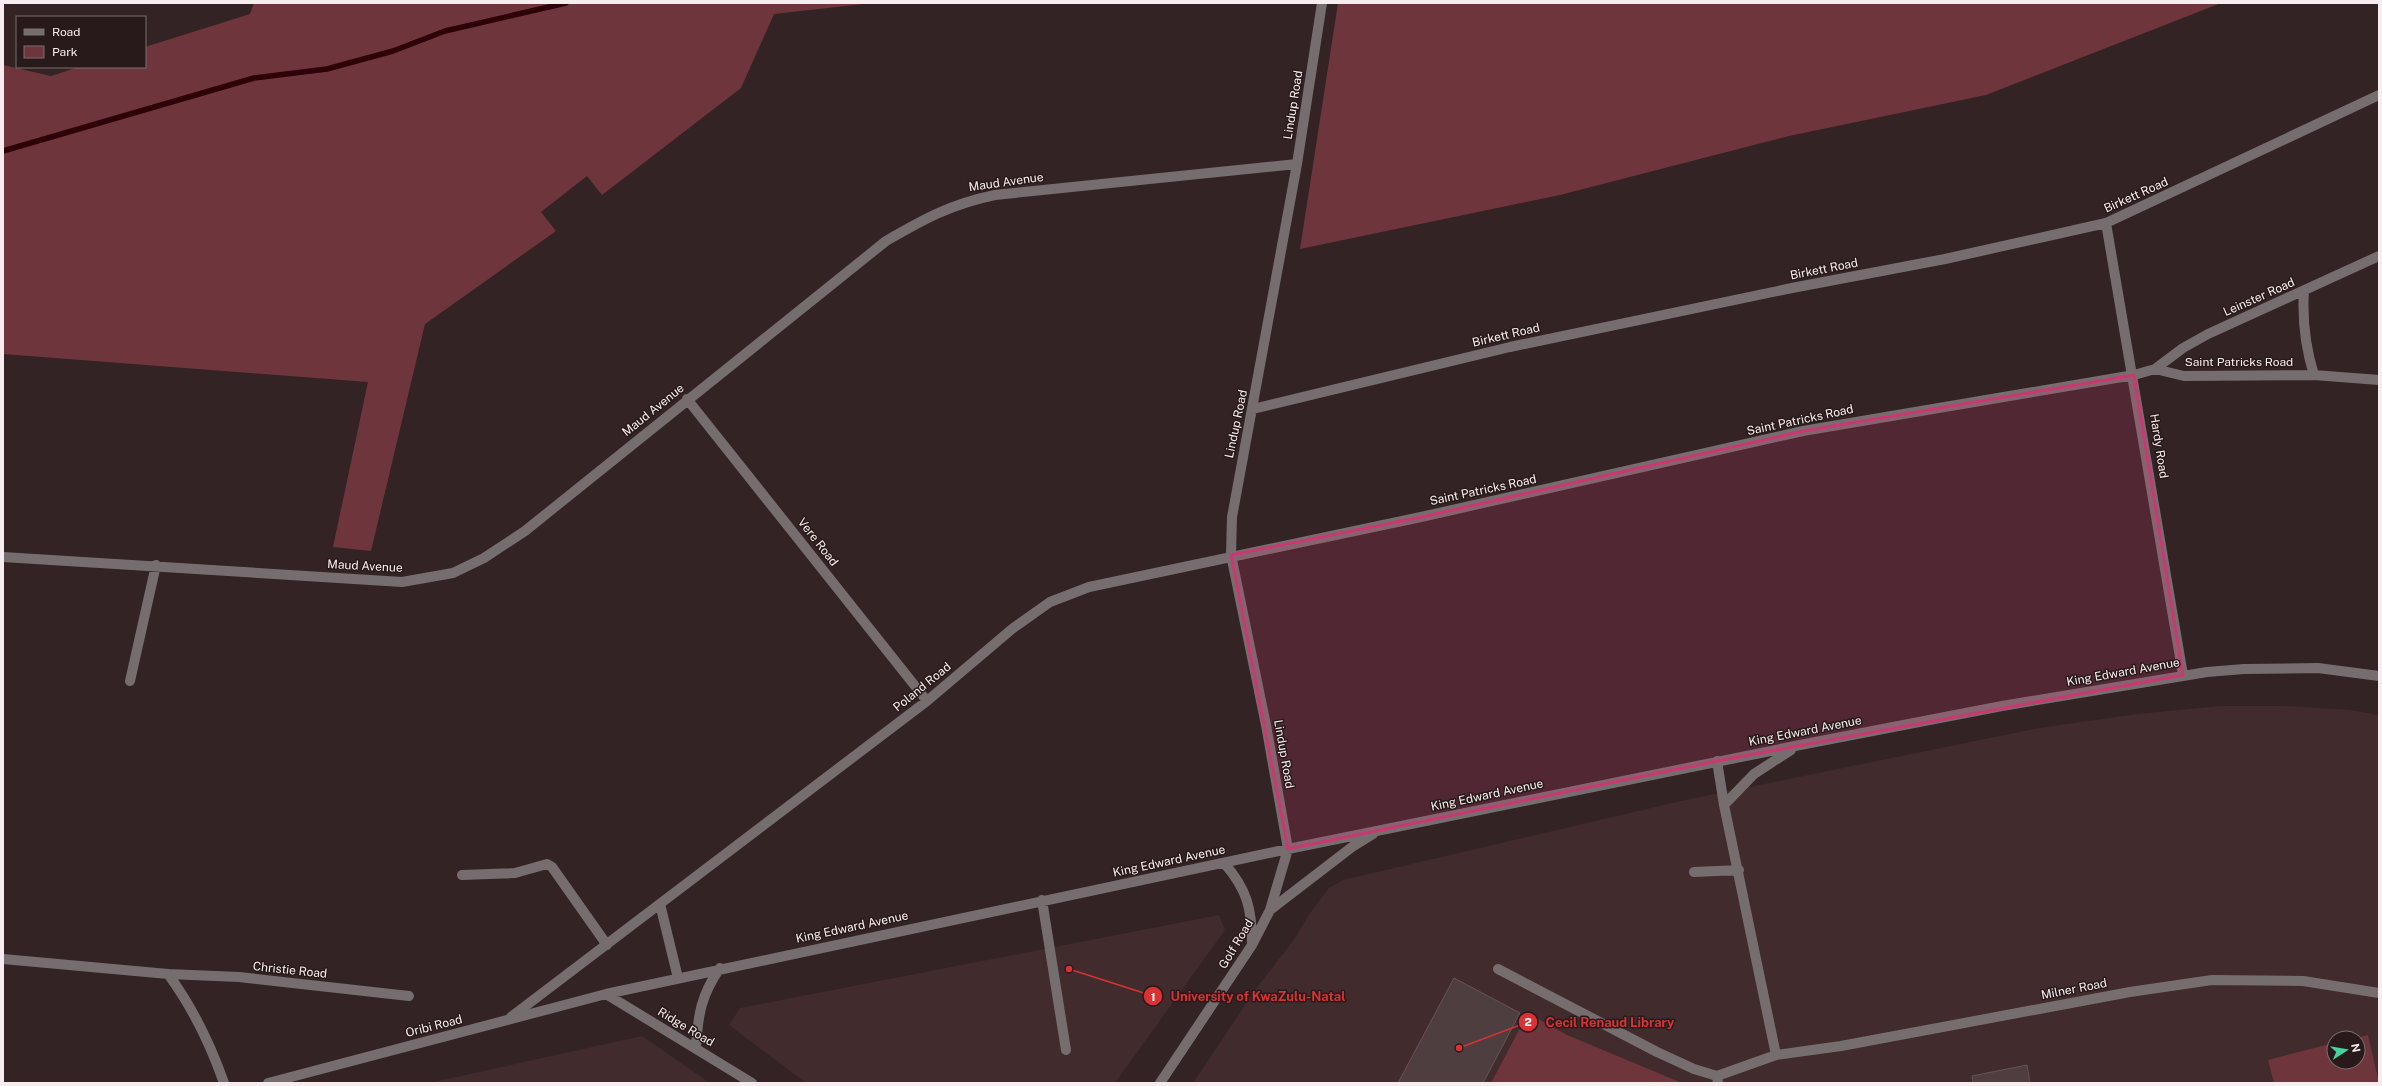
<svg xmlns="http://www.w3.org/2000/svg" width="2382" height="1086" viewBox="0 0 2382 1086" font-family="'Public Sans',sans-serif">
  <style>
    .built { fill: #412b2d; fill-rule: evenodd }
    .green { fill: #6f353c }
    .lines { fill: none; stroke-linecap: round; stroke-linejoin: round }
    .stream { stroke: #2e0007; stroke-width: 5.5 }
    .building { fill: #4f3e3f; stroke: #665455 }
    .minor { stroke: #766e6e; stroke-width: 10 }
    .marked { fill: #ca3871; fill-opacity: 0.2; stroke: #ca3871; stroke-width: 3; stroke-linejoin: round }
    .labels { text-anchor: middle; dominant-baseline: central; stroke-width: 3; stroke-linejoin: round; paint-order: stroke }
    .street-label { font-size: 12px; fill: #f8edee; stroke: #281a1b }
    .leader { fill: none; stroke: #d83232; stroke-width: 1.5 }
    .callout-dot { fill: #d83232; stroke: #281a1b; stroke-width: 1.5 }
    .mark-label { font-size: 12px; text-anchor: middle; font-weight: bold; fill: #fff }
    .callout-label { font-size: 13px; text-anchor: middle; font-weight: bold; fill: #d83232; stroke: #281a1b; stroke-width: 3; stroke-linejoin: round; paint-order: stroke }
  </style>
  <rect width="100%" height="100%" fill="#332324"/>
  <path class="built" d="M 2220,706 L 2286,706 L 2350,710 L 2379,715 L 2379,1083 L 1193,1083 L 1255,990 L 1293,941 L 1310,913 L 1329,888 L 1343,880 L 1681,801 L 2039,728 L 2137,714 ZM 2334,1038 L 2358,1038 L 2358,1062 L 2334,1062 Z
    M 1219,915 L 1225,930 L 1115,1083 L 806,1083 L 729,1025 L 740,1008 Z
    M 642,1036 L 710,1083 L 429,1083 Z"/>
  <path class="green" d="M 254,3 L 872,3 L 774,14 L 741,88 L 602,195 L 587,176 L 541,212 L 556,231 L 425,324 L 371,551 L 333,547 L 368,382 L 3,354 L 3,65 L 51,76 L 79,67 L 145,67 L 145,47 L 250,14 Z
    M 1338,3 L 2221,3 L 1986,95 L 1789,136 L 1560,195 L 1300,249 Z
    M 1528,1013 L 1567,1035 L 1682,1083 L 1491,1083 Z
    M 2368,1035 L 2379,1083 L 2274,1083 L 2268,1060 L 2334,1043 L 2334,1062 L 2358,1062 L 2356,1038 Z"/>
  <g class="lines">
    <path class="stream" d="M 3,151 L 254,78 L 327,69 L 393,51 L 445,31 L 566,3"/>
  </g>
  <path class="building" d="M 1454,978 L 1520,1013 L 1483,1083 L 1398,1083 Z
    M 2027,1065 L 2030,1083 L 1973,1083 L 1972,1076 Z"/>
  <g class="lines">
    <path class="minor" d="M 2106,223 L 2183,675
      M 2304,291 C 2302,321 2305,346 2314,375
      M 2155,369 L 2183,348 L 2208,334 L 2379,256
      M 687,399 L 927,701
      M 1253,409 L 1510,347 L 1792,288 L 1945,259 L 2106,223 L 2379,95
      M 3,557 L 402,582 L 453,573 L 484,558 L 525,531 L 886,241 C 924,219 951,204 995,195 L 1297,164
      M 130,681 L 156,565
      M 1717,761 L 1724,805 L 1776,1055
      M 1724,805 L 1754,774 L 1791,750
      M 1224,863 C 1247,889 1252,909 1252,943
      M 1694,872 L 1739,870
      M 462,875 L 515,873 L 547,864 L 552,867 L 607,945
      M 1042,900 L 1066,1050
      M 660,904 L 678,978
      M 1270,910 L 1352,847 L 1373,834
      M 3,959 L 168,974 C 193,1008 210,1043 224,1083
      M 1498,969 L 1657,1052 L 1694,1069 L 1717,1076
      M 168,974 L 239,977 L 409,996
      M 606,994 L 752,1083
      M 511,1017 L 927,701 L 1012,629 L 1050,602 L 1089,587 L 1421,517 L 1803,431 L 2134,375 L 2155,369 L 2184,376 L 2314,375 L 2379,380
      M 696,1047 C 698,1015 701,995 720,968
      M 268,1083 L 606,994 L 1288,849 L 1800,745 L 2002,706 L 2207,672 L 2244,669 L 2318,668 L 2379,676
      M 1160,1083 L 1252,945 L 1270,910 L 1288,849 L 1266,725 L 1231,555 L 1232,517 L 1297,164 L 1322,3
      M 1718,1083 L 1717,1076 L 1776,1055 L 1841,1046 L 2130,992 L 2212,980 L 2303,981 L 2379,993"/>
  </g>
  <path class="marked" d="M 2134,375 L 2183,675 L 1717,761 L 1288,849 L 1231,555 L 1421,517 L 1803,431 Z"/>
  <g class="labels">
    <g class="street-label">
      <text transform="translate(1293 105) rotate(-81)">Lindup Road</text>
      <text transform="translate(1006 182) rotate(-8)">Maud Avenue</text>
      <text transform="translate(2136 195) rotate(-24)">Birkett Road</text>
      <text transform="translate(1824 269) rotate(-11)">Birkett Road</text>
      <text transform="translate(2259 297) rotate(-24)">Leinster Road</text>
      <text transform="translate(1506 335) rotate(-13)">Birkett Road</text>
      <text x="2239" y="362">Saint Patricks Road</text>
      <text transform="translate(653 410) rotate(-39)">Maud Avenue</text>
      <text transform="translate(1800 420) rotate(-12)">Saint Patricks Road</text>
      <text transform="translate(1236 424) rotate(-78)">Lindup Road</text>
      <text transform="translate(2159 446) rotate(81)">Hardy Road</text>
      <text transform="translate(1483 490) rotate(-12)">Saint Patricks Road</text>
      <text transform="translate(818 542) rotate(52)">Vere Road</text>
      <text transform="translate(365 566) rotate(3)">Maud Avenue</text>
      <text transform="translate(2123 672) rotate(-10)">King Edward Avenue</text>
      <text transform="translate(922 687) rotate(-39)">Poland Road</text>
      <text transform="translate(1805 731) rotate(-11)">King Edward Avenue</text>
      <text transform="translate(1284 754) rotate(80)">Lindup Road</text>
      <text transform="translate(1487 795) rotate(-12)">King Edward Avenue</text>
      <text transform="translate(1169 861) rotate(-12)">King Edward Avenue</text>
      <text transform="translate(852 927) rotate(-12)">King Edward Avenue</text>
      <text transform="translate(1236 944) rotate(-59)">Golf Road</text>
      <text transform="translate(290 970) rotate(6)">Christie Road</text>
      <text transform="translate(2074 989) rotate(-11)">Milner Road</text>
      <text transform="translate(434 1026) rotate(-14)">Oribi Road</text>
      <text transform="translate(686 1027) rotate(31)">Ridge Road</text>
    </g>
  </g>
  <path class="leader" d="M1069 969L1153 996M1459 1048L1528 1022"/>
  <g class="callout-dot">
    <circle cx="1069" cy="969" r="4"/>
    <circle cx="1459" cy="1048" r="4"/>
    <circle cx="1153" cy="996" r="10"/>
    <circle cx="1528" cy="1022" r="10"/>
  </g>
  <g class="mark-label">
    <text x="1153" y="1001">1</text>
    <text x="1528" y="1026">2</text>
  </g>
  <g class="callout-label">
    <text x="1258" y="1001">University of KwaZulu-Natal</text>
    <text x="1610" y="1027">Cecil Renaud Library</text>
  </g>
  <rect width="2382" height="1086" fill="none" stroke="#f8edee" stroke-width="8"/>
  <rect x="16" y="16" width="130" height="52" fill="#281a1b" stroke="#7b6e6f"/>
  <rect x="24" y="29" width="20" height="6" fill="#766e6e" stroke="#7b6e6f"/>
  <text x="52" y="36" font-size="12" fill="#f8edee">Road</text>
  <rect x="24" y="46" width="20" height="12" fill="#6f353c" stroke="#7b6e6f"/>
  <text x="52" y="56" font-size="12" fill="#f8edee">Park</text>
  <g transform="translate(2346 1050) rotate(78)"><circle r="19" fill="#281a1b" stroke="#7b6e6f"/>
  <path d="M0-3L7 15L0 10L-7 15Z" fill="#46d49e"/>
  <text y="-6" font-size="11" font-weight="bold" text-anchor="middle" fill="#f8edee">N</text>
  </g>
</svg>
